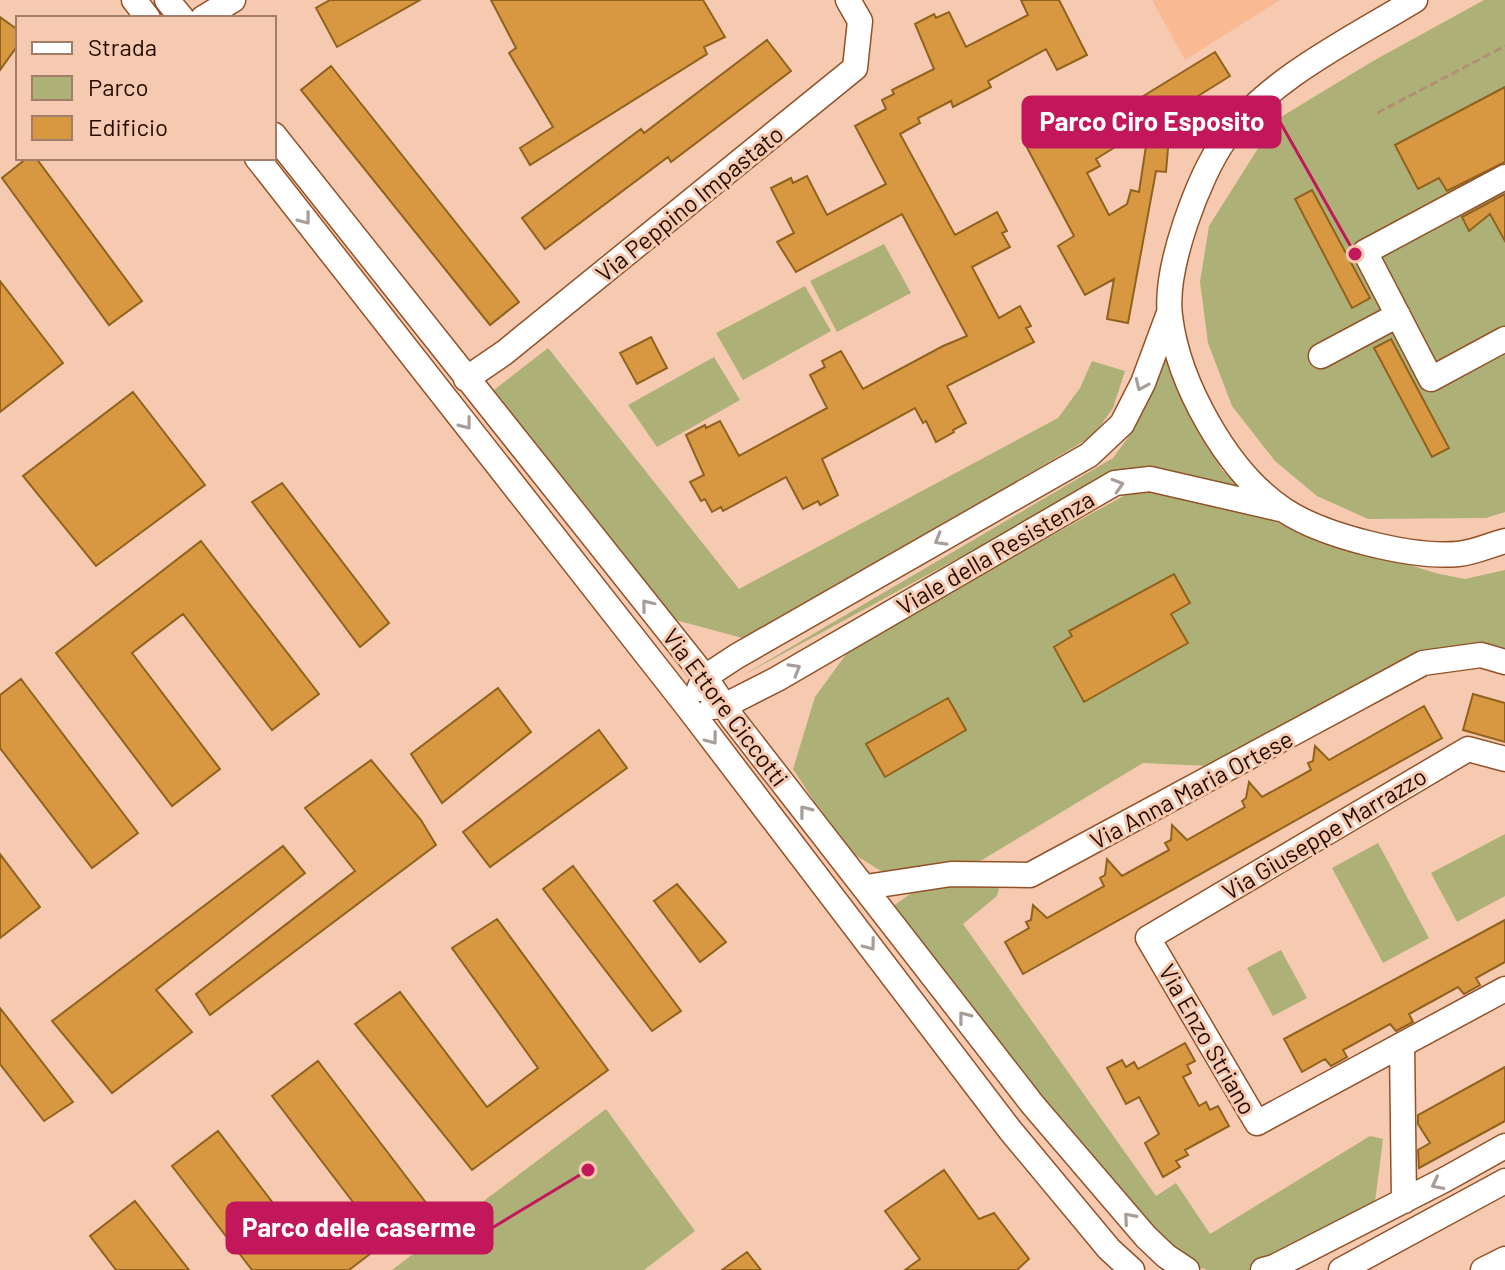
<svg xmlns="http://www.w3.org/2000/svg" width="1505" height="1270" viewBox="0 0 1505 1270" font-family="Barlow,sans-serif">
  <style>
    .built { fill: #f8b993 }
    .green { fill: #adb177 }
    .building { fill: #d79841; stroke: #91621e; stroke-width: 2; fill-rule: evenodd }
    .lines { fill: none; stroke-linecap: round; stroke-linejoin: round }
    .minor-casing { stroke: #925228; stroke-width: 27 }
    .path { stroke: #b38d78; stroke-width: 3; stroke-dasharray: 8 4; stroke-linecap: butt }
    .minor { stroke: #fff; stroke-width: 24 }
    .oneway { stroke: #a79d99 }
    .labels { text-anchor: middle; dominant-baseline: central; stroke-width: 6; stroke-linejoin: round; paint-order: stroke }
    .street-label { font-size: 24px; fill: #240b00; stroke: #f6cab0 }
    .leader { fill: none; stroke: #c2185b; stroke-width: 3 }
    .callout-dot { fill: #c2185b; stroke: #f6cab0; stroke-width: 3 }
    .callout { fill: #c2185b; stroke: #c2185b; stroke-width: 3 }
    .callout-label { font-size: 26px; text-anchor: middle; font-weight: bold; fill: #fff }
  </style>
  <rect width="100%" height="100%" fill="#f6cab0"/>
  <path class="built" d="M 1152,0 L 1280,0 L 1185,60 Z"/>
  <path class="green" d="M 1484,0 L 1505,0 L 1505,512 L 1486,518 L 1368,519 L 1317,496 L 1275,461 L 1232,406 L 1208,343 L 1200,282 L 1209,226 L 1276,120 L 1373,61 Z
    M 884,244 L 911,293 L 837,332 L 810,281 Z
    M 805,286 L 831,331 L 743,380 L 716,333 Z
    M 548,348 L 739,589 L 1058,418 L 1080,388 L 1092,361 L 1125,371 L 1113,408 L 1094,435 L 766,632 L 746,639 L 672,619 L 494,390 Z
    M 1166,353 L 1183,398 L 1222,470 L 1248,494 L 1115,473 L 740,677 L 1113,458 C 1141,421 1151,404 1159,358 Z
    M 714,357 L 740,400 L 657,447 L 628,405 Z
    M 1170,492 L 1232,508 L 1435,573 L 1465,579 L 1505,570 L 1505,662 L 1463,657 L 1376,688 L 1231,767 L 1143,763 L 982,860 L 939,869 L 886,874 L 855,855 L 814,801 L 793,769 L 815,697 L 852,646 L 1127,494 Z
    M 1505,834 L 1505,896 L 1457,922 L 1431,873 Z
    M 1378,843 L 1429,938 L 1383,963 L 1332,868 Z
    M 949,877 L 1000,885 L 997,896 L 963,924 L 1156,1196 L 1176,1183 L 1210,1234 L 1370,1136 L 1383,1139 L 1375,1202 L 1262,1270 L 1207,1270 L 1166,1256 L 893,906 L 913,892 Z
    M 1281,950 L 1307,998 L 1273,1016 L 1247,968 Z
    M 606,1109 L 695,1231 L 644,1270 L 392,1270 Z"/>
  <path class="building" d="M 330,0 L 420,0 L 337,47 L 316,8 Z
    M 491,0 L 703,0 L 725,37 L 704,47 L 707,54 L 530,165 L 520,148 L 553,127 L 509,53 L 516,48 Z
    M 1021,0 L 1059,0 L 1087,55 L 1057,70 L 1046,49 L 988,81 L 991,87 L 953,107 L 951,101 L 918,118 L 920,123 L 900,134 L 955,235 L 997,212 L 1007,231 L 1002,233 L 1010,247 L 972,267 L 999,318 L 1020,306 L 1031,326 L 1026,328 L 1034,342 L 947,386 L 966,423 L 953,430 L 954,432 L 936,442 L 926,421 L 923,423 L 915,408 L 822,459 L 838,495 L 820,505 L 818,501 L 803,509 L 786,477 L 723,511 L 721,507 L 712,512 L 705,499 L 701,501 L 690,482 L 704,475 L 686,435 L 705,425 L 706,428 L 720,421 L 739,456 L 827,408 L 810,375 L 825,367 L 822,361 L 841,351 L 863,389 L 943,346 L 967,336 L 902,214 L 796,272 L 777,242 L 794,233 L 771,188 L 791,178 L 793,183 L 807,176 L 827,215 L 886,184 L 855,126 L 886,109 L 882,100 L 894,94 L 892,90 L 934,69 L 915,24 L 934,14 L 936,18 L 949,12 L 966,47 L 1028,15 Z
    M 0,17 L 18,30 L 18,45 L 0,70 Z
    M 767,40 L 791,71 L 671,162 L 668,157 L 545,249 L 522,218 L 641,129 L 644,133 Z
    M 1215,52 L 1230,76 L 1171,113 L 1166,172 L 1156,171 L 1128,323 L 1107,319 L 1114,279 L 1085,295 L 1058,246 L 1074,236 L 1024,142 L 1073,115 L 1083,133 ZM 1149,126 L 1139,192 L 1131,190 L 1127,204 L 1109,215 L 1087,173 L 1100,166 L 1096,159 Z
    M 331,66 L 519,302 L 490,325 L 301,90 Z
    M 1505,87 L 1505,162 L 1447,191 L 1439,178 L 1418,189 L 1395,145 Z
    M 27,158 L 36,158 L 142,301 L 109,325 L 2,178 Z
    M 1312,190 L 1370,298 L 1352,308 L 1295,199 Z
    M 1505,194 L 1505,241 L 1490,214 L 1469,231 L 1462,217 Z
    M 0,281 L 63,363 L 0,412 Z
    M 651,337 L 667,368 L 637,384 L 620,353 Z
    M 1391,339 L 1449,448 L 1432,457 L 1374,348 Z
    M 133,392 L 205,485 L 96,566 L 23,476 Z
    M 282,483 L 389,623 L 360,647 L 252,502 Z
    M 201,541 L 319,694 L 272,730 L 183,614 L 132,653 L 220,769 L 172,806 L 56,653 Z
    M 1174,574 L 1190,603 L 1171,614 L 1188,643 L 1084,702 L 1054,647 L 1072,636 L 1069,631 Z
    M 21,679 L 138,833 L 92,868 L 0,748 L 0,695 Z
    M 498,688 L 531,732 L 442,803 L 411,754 Z
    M 1473,694 L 1505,703 L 1505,742 L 1463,730 Z
    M 948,698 L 966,730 L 885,777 L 866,744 Z
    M 1424,706 L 1442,738 L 1023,974 L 1005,942 L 1029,928 L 1026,922 L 1031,920 L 1033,905 L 1047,918 L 1104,886 L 1100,878 L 1105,875 L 1107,859 L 1122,876 L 1169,850 L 1165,843 L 1171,840 L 1172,825 L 1187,840 L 1245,807 L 1242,801 L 1246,798 L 1249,782 L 1262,797 L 1311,770 L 1308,763 L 1313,761 L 1315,746 L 1329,760 Z
    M 599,730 L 627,768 L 490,867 L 463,832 Z
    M 371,760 L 421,820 L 436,845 L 210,1015 L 196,994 L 355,871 L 305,808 Z
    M 283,846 L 305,873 L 156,990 L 192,1032 L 112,1093 L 52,1021 Z
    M 0,854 L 40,907 L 0,938 Z
    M 573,866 L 681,1011 L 652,1031 L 543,889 Z
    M 677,884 L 726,942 L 700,962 L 654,901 Z
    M 497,919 L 608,1070 L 472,1170 L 355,1024 L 400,992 L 487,1107 L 538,1068 L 452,948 Z
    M 1505,920 L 1505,962 L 1476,978 L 1480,985 L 1464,994 L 1458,987 L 1409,1014 L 1413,1022 L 1396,1031 L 1390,1024 L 1343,1050 L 1347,1057 L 1331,1066 L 1325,1059 L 1302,1072 L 1284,1039 Z
    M 0,1008 L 73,1102 L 44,1121 L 0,1064 Z
    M 1185,1043 L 1195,1061 L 1187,1065 L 1191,1073 L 1183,1077 L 1199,1106 L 1206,1102 L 1210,1110 L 1218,1106 L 1229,1126 L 1185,1150 L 1188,1155 L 1176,1161 L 1180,1167 L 1163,1177 L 1145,1143 L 1159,1134 L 1139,1097 L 1126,1104 L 1107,1068 L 1122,1060 L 1126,1067 L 1134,1062 L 1138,1069 Z
    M 318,1061 L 430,1208 L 349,1270 L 252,1270 L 172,1166 L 218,1131 L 308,1249 L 359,1210 L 272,1096 Z
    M 1505,1067 L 1505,1121 L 1419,1168 L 1418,1150 L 1430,1143 L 1418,1124 L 1418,1115 Z
    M 944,1170 L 979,1219 L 994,1213 L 1029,1259 L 1017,1270 L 905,1270 L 920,1259 L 885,1211 Z
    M 135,1201 L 189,1270 L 116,1270 L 90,1236 Z
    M 747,1252 L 761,1270 L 722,1270 Z"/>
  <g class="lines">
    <g class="minor-casing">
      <path id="minor" d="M 134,0 L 148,18
        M 167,0 L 182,18
        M 1415,0 C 1353,38 1268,79 1225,139 C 1198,177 1164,269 1170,316 C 1178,383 1227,472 1284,510 C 1323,536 1411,558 1458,554 C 1473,553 1490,545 1505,541
        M 203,18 L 233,0
        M 274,135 L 705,677 L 733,719 L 1033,1105 L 1146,1237 L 1166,1256 L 1187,1270
        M 257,158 L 690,710 L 1010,1130 L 1109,1249 L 1132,1270
        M 1505,177 L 1365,252 L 1431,379 L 1505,339
        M 1321,356 L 1398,315
        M 466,379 L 504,353 L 855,68 L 860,21 L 848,0
        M 699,689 L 705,677 L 737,656 L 1089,455 L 1122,424 L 1143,383 L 1169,313
        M 712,707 L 726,705 L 777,679 L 1115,483 L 1150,479 L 1280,509
        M 1505,759 L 1468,749 L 1148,938 L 1257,1123 L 1505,989
        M 866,887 L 951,874 L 1030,875 L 1423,663 L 1481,655 L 1505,662
        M 1402,1045 L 1404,1201
        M 1263,1270 L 1274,1267 L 1446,1179 L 1505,1146
        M 1341,1270 L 1505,1181
        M 1483,1270 L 1505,1259"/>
    </g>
    <path class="path" d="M 1377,113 L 1505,46"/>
    <use href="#minor" class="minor"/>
  </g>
  <defs><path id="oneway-chevron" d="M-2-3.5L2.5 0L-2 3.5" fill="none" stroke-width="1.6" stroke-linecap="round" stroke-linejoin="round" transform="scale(2)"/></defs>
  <g class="oneway">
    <use href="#oneway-chevron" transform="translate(305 219) rotate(52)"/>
    <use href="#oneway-chevron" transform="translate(1141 385) rotate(114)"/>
    <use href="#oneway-chevron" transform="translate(466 424) rotate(52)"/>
    <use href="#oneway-chevron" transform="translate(1118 485) rotate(-17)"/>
    <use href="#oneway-chevron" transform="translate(940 540) rotate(150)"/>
    <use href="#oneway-chevron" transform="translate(647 605) rotate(-129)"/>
    <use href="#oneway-chevron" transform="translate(795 669) rotate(-30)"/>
    <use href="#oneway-chevron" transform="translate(712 739) rotate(53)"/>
    <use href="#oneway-chevron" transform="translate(805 811) rotate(-128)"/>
    <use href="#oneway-chevron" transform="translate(870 945) rotate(53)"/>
    <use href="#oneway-chevron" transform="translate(964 1017) rotate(-128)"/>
    <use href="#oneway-chevron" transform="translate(1437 1184) rotate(153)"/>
    <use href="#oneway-chevron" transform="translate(1129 1218) rotate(-131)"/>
  </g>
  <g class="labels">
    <g class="street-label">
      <text transform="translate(689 203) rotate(-39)">Via Peppino Impastato</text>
      <text transform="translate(995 552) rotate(-30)">Viale della Resistenza</text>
      <text transform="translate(726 707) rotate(53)">Via Ettore Ciccotti</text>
      <text transform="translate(1191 789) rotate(-28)">Via Anna Maria Ortese</text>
      <text transform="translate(1324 833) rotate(-31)">Via Giuseppe Marrazzo</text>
      <text transform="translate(1208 1039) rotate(60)">Via Enzo Striano</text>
    </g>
  </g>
  <path class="leader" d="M1355 254L1280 122M588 1170L492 1228"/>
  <g class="callout-dot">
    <circle cx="1355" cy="254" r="8"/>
    <circle cx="588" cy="1170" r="8"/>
  </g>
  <g class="callout">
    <rect x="1023" y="97" width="257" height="50" rx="8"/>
    <rect x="227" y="1203" width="265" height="50" rx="8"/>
  </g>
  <g class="callout-label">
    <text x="1152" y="131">Parco Ciro Esposito</text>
    <text x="359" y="1237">Parco delle caserme</text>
  </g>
  <rect x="16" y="16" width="260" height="144" fill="#f6cab0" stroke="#a27e6a" stroke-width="2"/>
  <rect x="32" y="42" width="40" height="12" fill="#ffffff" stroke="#a27e6a" stroke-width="2"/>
  <text x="88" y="56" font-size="24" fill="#240b00">Strada</text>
  <rect x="32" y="76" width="40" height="24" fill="#adb177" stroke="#a27e6a" stroke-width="2"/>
  <text x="88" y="96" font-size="24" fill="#240b00">Parco</text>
  <rect x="32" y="116" width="40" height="24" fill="#d79841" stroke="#a27e6a" stroke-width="2"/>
  <text x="88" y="136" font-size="24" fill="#240b00">Edificio</text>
</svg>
